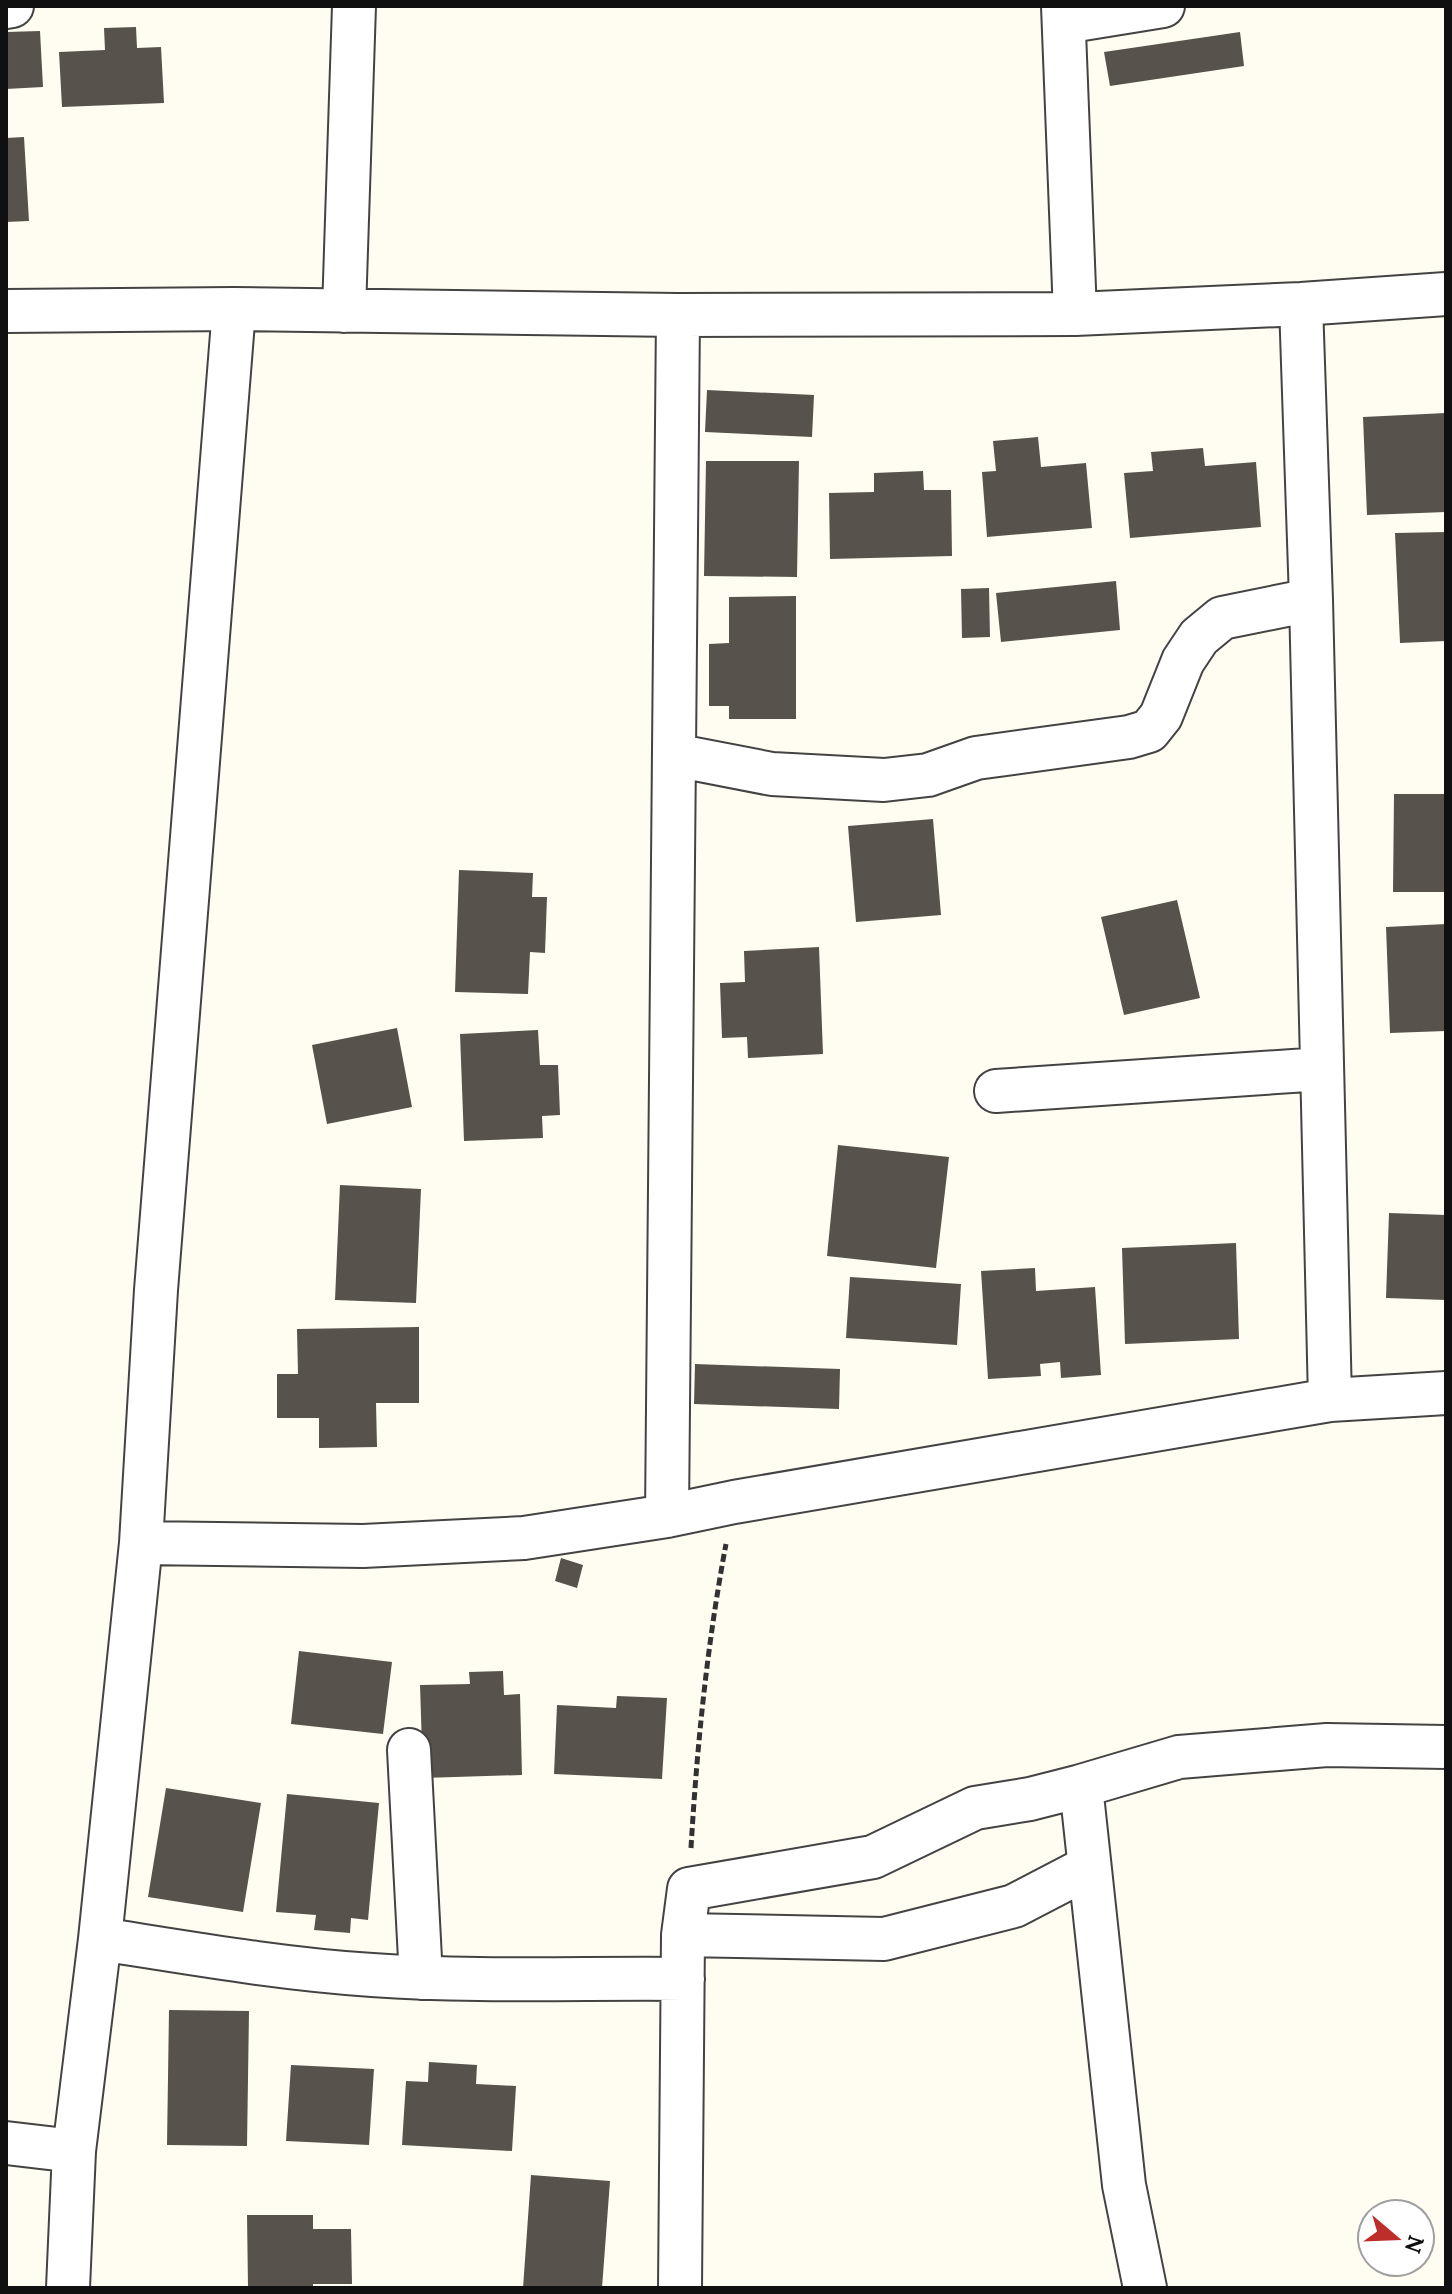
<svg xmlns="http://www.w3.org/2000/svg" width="1452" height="2294" viewBox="0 0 1452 2294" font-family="Lora,serif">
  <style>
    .building { fill: #58524c }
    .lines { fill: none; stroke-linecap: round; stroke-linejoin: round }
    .minor-casing { stroke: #434343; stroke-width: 46 }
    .path { stroke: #323232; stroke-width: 5; stroke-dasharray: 8 4; stroke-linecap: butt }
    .minor { stroke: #fff; stroke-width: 42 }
  </style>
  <rect width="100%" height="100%" fill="#fffdf2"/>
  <path class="building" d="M 136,27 L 137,48 L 161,47 L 164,103 L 62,107 L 59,52 L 105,50 L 104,28 Z
    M 40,31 L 43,87 L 6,89 L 6,32 Z
    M 1240,32 L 1244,66 L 1110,86 L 1104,52 Z
    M 24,137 L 29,221 L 6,222 L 6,138 Z
    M 707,390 L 814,395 L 812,437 L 705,432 Z
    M 1446,413 L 1446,512 L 1367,515 L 1363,417 Z
    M 1038,437 L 1041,467 L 1086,463 L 1092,528 L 987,537 L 982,472 L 996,471 L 993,441 Z
    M 1203,448 L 1205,466 L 1256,462 L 1261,527 L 1130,538 L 1124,473 L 1153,471 L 1151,452 Z
    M 706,461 L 799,461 L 797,577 L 704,576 Z
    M 923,471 L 924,490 L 951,490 L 952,556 L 830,559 L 829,493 L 874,492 L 874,473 Z
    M 1446,532 L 1446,641 L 1400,643 L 1395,533 Z
    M 1116,581 L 1120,630 L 1001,642 L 996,593 Z
    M 989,588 L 990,637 L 962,638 L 961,589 Z
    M 796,596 L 796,719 L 729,719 L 729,706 L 709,706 L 709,644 L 729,643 L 729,597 Z
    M 1394,794 L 1446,794 L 1446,892 L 1393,892 Z
    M 933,819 L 941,915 L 856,922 L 848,826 Z
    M 459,870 L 533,873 L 532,897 L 547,897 L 545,953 L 530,952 L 528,994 L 455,992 Z
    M 1177,900 L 1200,998 L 1124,1015 L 1101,917 Z
    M 1446,924 L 1446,1031 L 1390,1033 L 1386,927 Z
    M 819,947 L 823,1054 L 748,1058 L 747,1037 L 722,1038 L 720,983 L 745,982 L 744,951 Z
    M 397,1028 L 412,1107 L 327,1124 L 312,1045 Z
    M 538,1030 L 540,1065 L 558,1065 L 560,1115 L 542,1116 L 543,1138 L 464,1141 L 460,1034 Z
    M 838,1145 L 949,1157 L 936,1268 L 827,1256 Z
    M 340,1185 L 421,1189 L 416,1303 L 335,1300 Z
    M 1389,1213 L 1446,1215 L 1446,1300 L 1386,1298 Z
    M 1236,1243 L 1239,1339 L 1125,1344 L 1122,1248 Z
    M 1035,1268 L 1036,1291 L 1095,1287 L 1101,1375 L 1061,1378 L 1060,1362 L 1040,1364 L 1041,1376 L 988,1379 L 981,1271 Z
    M 850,1277 L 961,1284 L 957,1345 L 846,1338 Z
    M 419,1327 L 419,1403 L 376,1403 L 377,1447 L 319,1448 L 319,1418 L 277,1418 L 277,1374 L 298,1374 L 297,1329 Z
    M 695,1364 L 840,1369 L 839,1409 L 694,1404 Z
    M 561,1558 L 583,1565 L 577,1588 L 555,1581 Z
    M 299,1651 L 392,1662 L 383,1734 L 291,1724 Z
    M 503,1671 L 504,1695 L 520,1694 L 522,1775 L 423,1778 L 420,1685 L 470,1684 L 469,1672 Z
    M 617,1696 L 667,1698 L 662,1779 L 554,1774 L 557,1705 L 616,1708 Z
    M 166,1788 L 261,1803 L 243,1912 L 148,1897 Z
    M 287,1794 L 379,1803 L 368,1920 L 351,1918 L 350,1933 L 314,1930 L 316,1915 L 276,1912 Z
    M 169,2010 L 249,2011 L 247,2146 L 167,2145 Z
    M 429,2062 L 477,2065 L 476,2084 L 516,2086 L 512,2151 L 402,2145 L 406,2081 L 428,2082 Z
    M 291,2065 L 374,2069 L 369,2145 L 286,2141 Z
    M 531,2175 L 610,2181 L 602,2288 L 523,2288 Z
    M 247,2215 L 313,2215 L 313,2229 L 351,2229 L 352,2284 L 313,2284 L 313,2288 L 248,2288 Z"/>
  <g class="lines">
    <g class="minor-casing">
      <path id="minor" d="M 1063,6 L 1075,314
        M 6,7 L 12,6
        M 1064,22 L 1163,6
        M 6,311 L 234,309
        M 344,311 L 354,6
        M 674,755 L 772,774 L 884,780 L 928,775 L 976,758 L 1129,737 L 1149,731 L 1161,716 L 1183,661 L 1199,637 L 1222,618 L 1311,600
        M 996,1091 L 1322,1069
        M 1330,1400 L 1446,1393
        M 667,1516 L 678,315
        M 141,1543 L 363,1546 L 524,1538 L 667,1516 L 734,1502 L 1330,1400 L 1311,600 L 1301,304
        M 409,1750 L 421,1978
        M 683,1935 L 884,1939 L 1014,1906 L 1089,1867
        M 100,1939 C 190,1953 281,1969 372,1975 C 475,1982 580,1978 683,1979
        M 6,2143 L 74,2151
        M 68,2288 L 74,2151 L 100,1939 L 141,1543 L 156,1290 L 234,309 L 678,315 L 1075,314 L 1301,304 L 1446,294
        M 680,2288 L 683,1935 L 689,1889 L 873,1857 L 975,1808 L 1030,1799 L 1081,1786
        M 1145,2288 L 1124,2185 L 1081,1786 L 1179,1757 L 1327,1745 L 1446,1747"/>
    </g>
    <path class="path" d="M 691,1848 C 697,1746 707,1645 726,1544"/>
    <use href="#minor" class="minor"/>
  </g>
  <rect width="1452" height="2294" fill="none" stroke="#101010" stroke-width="16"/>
  <g transform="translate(1396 2238) rotate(109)"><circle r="38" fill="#ffffff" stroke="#9f9f9f" stroke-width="2"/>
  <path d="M0-6L14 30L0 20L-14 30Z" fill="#bd2e2a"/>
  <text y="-12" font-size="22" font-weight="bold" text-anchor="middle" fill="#101010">N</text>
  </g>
</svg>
